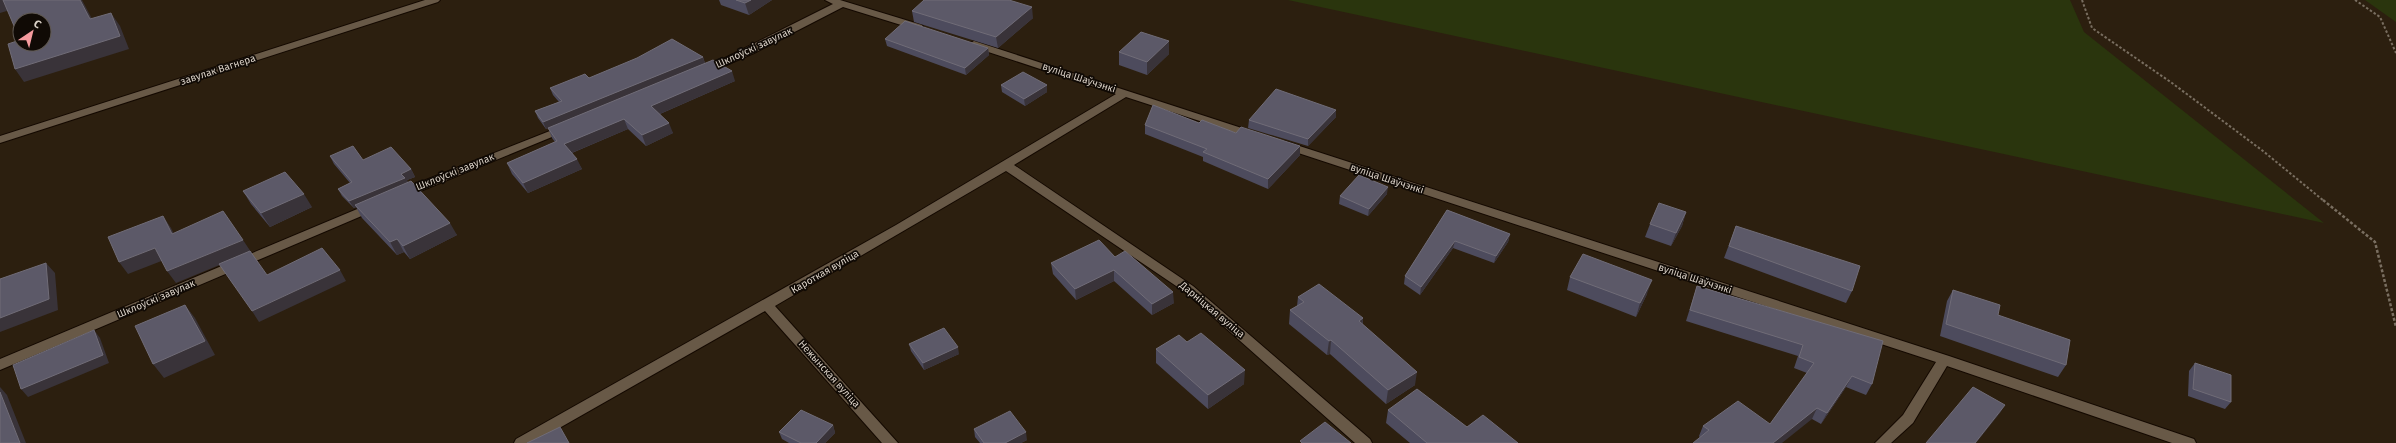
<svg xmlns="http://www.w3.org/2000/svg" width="2396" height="443" viewBox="0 0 2396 443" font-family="'Fira Sans',sans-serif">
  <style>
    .green { fill: #2a350d }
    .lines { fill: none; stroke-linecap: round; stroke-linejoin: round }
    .minor-casing { stroke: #140900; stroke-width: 2 }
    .path-far1 { stroke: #796e60; stroke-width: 2; stroke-dasharray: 2.5 2; stroke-linecap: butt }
    .path { stroke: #796e60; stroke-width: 2.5; stroke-dasharray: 3 2; stroke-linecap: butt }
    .minor { fill: #685947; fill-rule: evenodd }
    .wall { fill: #4d4b5d }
    .shaded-wall { fill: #393339 }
    .building { fill: #5c5968; stroke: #706c77 }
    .labels { text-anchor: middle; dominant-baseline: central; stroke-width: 3.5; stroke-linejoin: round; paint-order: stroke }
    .street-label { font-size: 10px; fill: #dad1c7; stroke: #100a05 }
  </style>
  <rect width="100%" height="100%" fill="#2c1f0f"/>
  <path class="green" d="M 1288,0 L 2070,0 L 2084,32 L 2324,223 Z
    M 2365,0 L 2396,0 L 2396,22 Z"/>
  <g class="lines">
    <g class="minor-casing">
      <path id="minor" d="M 425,0 L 440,0 L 438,2 L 0,143 L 0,136 Z
        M 825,0 L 840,0 L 922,25 L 923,27 L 918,30 L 914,29 L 843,7 L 754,53 L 710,72 L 706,73 L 701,70 L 833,4 Z
        M 974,41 L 1257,133 L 1259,135 L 1257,137 L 1249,137 L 1126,97 L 1014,165 L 1193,286 L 1370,439 L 1372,443 L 1355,443 L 1185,292 L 1006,171 L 775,306 L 898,443 L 882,443 L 765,311 L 533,443 L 514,443 L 516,439 L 896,225 L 1116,94 L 970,46 L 969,44 Z
        M 565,125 L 569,126 L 571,128 L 569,130 L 406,197 L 398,197 L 396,194 L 398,191 Z
        M 1284,141 L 1949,356 L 2194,439 L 2196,443 L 2172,443 L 1947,366 L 1913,423 L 1891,443 L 1875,443 L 1903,415 L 1936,362 L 1280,147 L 1278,145 L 1280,143 Z
        M 374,202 L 380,206 L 378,209 L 0,370 L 0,359 Z"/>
    </g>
    <path class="path-far1" d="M 2082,0 L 2092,28 L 2172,83 L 2263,151 L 2324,201
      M 2355,0 L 2380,17 L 2396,53"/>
    <path class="path" d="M 2323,200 L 2375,242 L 2396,327"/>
    <use href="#minor" class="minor"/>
  </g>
  <path class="wall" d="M 719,0 L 772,0 L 749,15 L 721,5 Z
    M 912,11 L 1033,18 L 998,48 L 914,22 Z
    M 885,39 L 988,48 L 989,55 L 966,75 L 887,46 Z
    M 1119,52 L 1169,54 L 1147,75 L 1119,65 Z
    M 703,57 L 705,63 L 735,81 L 660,114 L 673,133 L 646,146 L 628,129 L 572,153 L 582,169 L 528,193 L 512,174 L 507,163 L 555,142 L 552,138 L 548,128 L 546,129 L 538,118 L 535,111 L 559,102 L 553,95 L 550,88 L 589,78 Z
    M 1001,85 L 1047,85 L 1047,92 L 1025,106 L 1002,92 Z
    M 1336,117 L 1308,146 L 1248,128 L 1249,120 Z
    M 1199,123 L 1236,133 L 1300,155 L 1268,189 L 1203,161 L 1203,157 L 1145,134 L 1145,125 Z
    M 330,156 L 363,160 L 411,169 L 415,177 L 407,180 L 408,183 L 457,235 L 410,259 L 404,252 L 397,255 L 362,218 L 356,207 L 354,208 L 342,196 L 338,189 L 350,183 L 334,164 Z
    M 243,191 L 312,207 L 270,227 L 251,204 Z
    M 1387,194 L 1368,216 L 1339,204 L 1340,196 Z
    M 1447,210 L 1510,234 L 1508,242 L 1494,263 L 1453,248 L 1420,295 L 1404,284 L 1405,276 Z
    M 1686,212 L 1682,226 L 1671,246 L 1645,237 L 1650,224 Z
    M 1736,226 L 1852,291 L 1846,303 L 1724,258 Z
    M 1115,257 L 1174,303 L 1152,315 L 1114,281 L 1076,300 L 1053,274 L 1051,263 Z
    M 1570,277 L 1647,294 L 1636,317 L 1567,290 Z
    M 1697,286 L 1872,384 L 1866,395 L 1846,387 L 1821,424 L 1812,419 L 1700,438 L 1699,436 L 1703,426 L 1770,424 L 1807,373 L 1794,368 L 1798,356 L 1686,321 Z
    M 1953,290 L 1998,315 L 2066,365 L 2058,377 L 1940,336 L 1947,301 Z
    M 1298,297 L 1363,318 L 1363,325 L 1415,385 L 1386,404 L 1330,354 L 1327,355 L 1289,324 L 1290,310 L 1297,306 Z
    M 909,344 L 959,354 L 924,370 L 911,351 Z
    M 1156,349 L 1244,384 L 1208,409 L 1156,363 Z
    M 2195,363 L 2231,402 L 2225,409 L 2188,396 L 2189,371 Z
    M 1388,410 L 1467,427 L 1518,443 L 1410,443 L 1386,423 Z
    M 833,425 L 835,433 L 825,443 L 789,443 L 782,439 L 779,432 Z
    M 974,429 L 1027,440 L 1021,443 L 980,443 L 975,437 Z"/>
  <path class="shaded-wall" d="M 0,0 L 4,0 L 10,10 L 0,13 Z
    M 80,0 L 82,0 L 99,32 L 90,19 Z
    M 751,0 L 772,0 L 749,15 L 745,3 Z
    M 1032,7 L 1033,18 L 998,48 L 996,37 Z
    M 111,13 L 120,26 L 129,49 L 24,82 L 15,69 Z
    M 1169,41 L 1169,54 L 1147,75 L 1147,62 Z
    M 988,48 L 989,55 L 966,75 L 965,68 Z
    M 703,57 L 705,64 L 546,129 L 543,122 Z
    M 732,71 L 735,81 L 655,116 L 651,106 Z
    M 1047,85 L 1047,92 L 1025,106 L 1024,99 Z
    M 1336,110 L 1336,117 L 1308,146 L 1308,139 Z
    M 624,119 L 628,129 L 569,154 L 564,144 Z
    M 669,123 L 673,133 L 646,146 L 642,135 Z
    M 1300,146 L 1300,155 L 1268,189 L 1268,179 Z
    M 577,159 L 582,169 L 528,193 L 523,183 Z
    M 411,169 L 415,177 L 407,180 L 409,185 L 355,205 L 356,207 L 354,208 L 349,201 L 401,174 Z
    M 1388,187 L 1387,194 L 1368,216 L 1369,209 Z
    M 304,194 L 312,207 L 270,227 L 261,213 Z
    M 1686,212 L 1682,226 L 1671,246 L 1676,233 Z
    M 163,216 L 171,228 L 180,246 L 172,234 Z
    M 450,223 L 457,235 L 410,259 L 403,246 Z
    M 1510,234 L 1508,242 L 1494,263 L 1496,256 Z
    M 397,239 L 404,252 L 397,255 L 390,242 Z
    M 243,240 L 251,252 L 176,283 L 167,271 Z
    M 1455,241 L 1453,248 L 1420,295 L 1421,287 Z
    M 155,248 L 164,260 L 128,274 L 119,262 Z
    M 46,263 L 55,273 L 58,310 L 0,332 L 0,318 Z
    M 340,270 L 346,281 L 259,322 L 252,311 Z
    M 1114,270 L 1114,281 L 1076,300 L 1075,289 Z
    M 1652,280 L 1647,294 L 1636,317 L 1640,303 Z
    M 1173,292 L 1174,303 L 1152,315 L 1152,304 Z
    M 185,305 L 195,318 L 215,355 L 164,378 L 153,364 Z
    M 1363,318 L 1362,332 L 1359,321 Z
    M 94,330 L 100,338 L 109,363 L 28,397 L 21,389 Z
    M 1331,340 L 1330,354 L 1327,355 L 1329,341 Z
    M 958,347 L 959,354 L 924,370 L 923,363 Z
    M 1245,370 L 1244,384 L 1208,409 L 1208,395 Z
    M 1417,372 L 1415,385 L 1386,404 L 1388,390 Z
    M 1852,376 L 1846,387 L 1821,424 L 1827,413 Z
    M 0,387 L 7,395 L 26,443 L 20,443 L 0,392 Z
    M 2005,405 L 2000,413 L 1976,443 L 1975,443 Z
    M 1817,408 L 1812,419 L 1782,443 L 1773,443 Z
    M 833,425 L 835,433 L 825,443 L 816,443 Z
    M 1026,432 L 1027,440 L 1021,443 L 1005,443 Z"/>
  <path class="building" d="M 3,0 L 80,0 L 90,19 L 111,13 L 120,36 L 15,69 L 8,44 L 20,40 L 20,44 L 44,44 L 44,20 L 20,20 L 20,40 Z
    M 736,0 L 751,0 L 745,3 Z
    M 924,0 L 1009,0 L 1032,7 L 996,37 L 912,11 Z
    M 905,21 L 988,48 L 965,68 L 885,39 Z
    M 1141,32 L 1169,41 L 1147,62 L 1119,52 Z
    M 672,39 L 703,57 L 543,122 L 535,111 L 562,101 L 550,88 L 585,74 L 589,78 L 637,58 Z
    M 713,60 L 732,71 L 651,106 L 669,123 L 642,135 L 624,119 L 564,144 L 577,159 L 523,183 L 507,163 L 557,141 L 548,128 Z
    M 1023,72 L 1047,85 L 1024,99 L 1001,85 Z
    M 1276,89 L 1336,110 L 1308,139 L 1249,120 Z
    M 1153,105 L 1199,123 L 1202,120 L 1236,133 L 1241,127 L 1300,146 L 1268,179 L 1203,152 L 1207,149 L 1145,125 Z
    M 353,146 L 363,160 L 391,147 L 411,169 L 401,174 L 405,178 L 349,201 L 338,189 L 352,182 L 330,156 Z
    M 285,172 L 304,194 L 261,213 L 243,191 Z
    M 1359,175 L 1388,187 L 1369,209 L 1340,196 Z
    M 411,181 L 450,223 L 403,246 L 397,239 L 390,242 L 355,205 Z
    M 1659,203 L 1686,212 L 1676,233 L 1650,224 Z
    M 1447,210 L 1510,234 L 1496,256 L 1455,241 L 1421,287 L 1405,276 Z
    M 223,211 L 243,240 L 167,271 L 155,248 L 119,262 L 108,237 L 163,216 L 172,234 Z
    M 1736,226 L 1860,266 L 1852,291 L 1729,246 Z
    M 1099,240 L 1115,257 L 1125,251 L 1173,292 L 1152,304 L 1114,270 L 1075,289 L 1051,263 Z
    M 322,248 L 340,270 L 252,311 L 219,264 L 250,251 L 267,275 Z
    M 1583,254 L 1652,280 L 1640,303 L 1570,277 Z
    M 46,263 L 49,299 L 0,318 L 0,279 Z
    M 1319,284 L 1363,318 L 1359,321 L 1417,372 L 1388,390 L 1331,340 L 1329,341 L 1290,310 L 1304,302 L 1298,297 Z
    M 1697,286 L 1883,341 L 1872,384 L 1852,376 L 1827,413 L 1817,408 L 1773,443 L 1693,443 L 1709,430 L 1703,426 L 1738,401 L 1770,424 L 1814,363 L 1799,357 L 1803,345 L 1690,310 Z
    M 1953,290 L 2000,305 L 1998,315 L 2070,340 L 2066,365 L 1946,324 Z
    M 185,305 L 205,341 L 153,364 L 135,326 Z
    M 944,328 L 958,347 L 923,363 L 909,344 Z
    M 94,330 L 103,355 L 21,389 L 13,365 Z
    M 1201,333 L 1245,370 L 1208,395 L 1156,349 L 1179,335 L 1187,342 Z
    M 2195,363 L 2231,375 L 2231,402 L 2193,389 Z
    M 1973,387 L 2005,405 L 1975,443 L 1926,443 Z
    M 1417,389 L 1467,427 L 1483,415 L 1518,443 L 1427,443 L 1388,410 Z
    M 0,392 L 20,443 L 0,443 Z
    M 801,410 L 833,425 L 816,443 L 801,443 L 779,432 Z
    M 1010,411 L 1026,432 L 1005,443 L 984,443 L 974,429 Z
    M 1325,422 L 1351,443 L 1302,443 L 1300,441 Z
    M 560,427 L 569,443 L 527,443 Z"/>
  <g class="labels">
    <g class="street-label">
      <text transform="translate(754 48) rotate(-25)">Шклоўскі завулак</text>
      <text transform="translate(218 70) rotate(-18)">завулак Вагнера</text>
      <text transform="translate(1079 78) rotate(18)">вуліца Шаўчэнкі</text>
      <text transform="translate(455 172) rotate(-22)">Шклоўскі завулак</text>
      <text transform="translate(1387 179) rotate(18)">вуліца Шаўчэнкі</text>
      <text transform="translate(825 272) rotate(-30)">Кароткая вуліца</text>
      <text transform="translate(1695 279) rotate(18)">вуліца Шаўчэнкі</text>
      <text transform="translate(156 299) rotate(-23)">Шклоўскі завулак</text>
      <text transform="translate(1212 310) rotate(40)">Дарніцкая вуліца</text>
      <text transform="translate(829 374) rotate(48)">Нежынская вуліца</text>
    </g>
  </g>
  <g transform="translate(32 32) rotate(35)"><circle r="19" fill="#100a05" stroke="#615a53"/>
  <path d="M0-3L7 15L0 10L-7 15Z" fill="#f59b9e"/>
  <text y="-6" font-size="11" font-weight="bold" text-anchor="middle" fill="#dad1c7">С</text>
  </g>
</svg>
